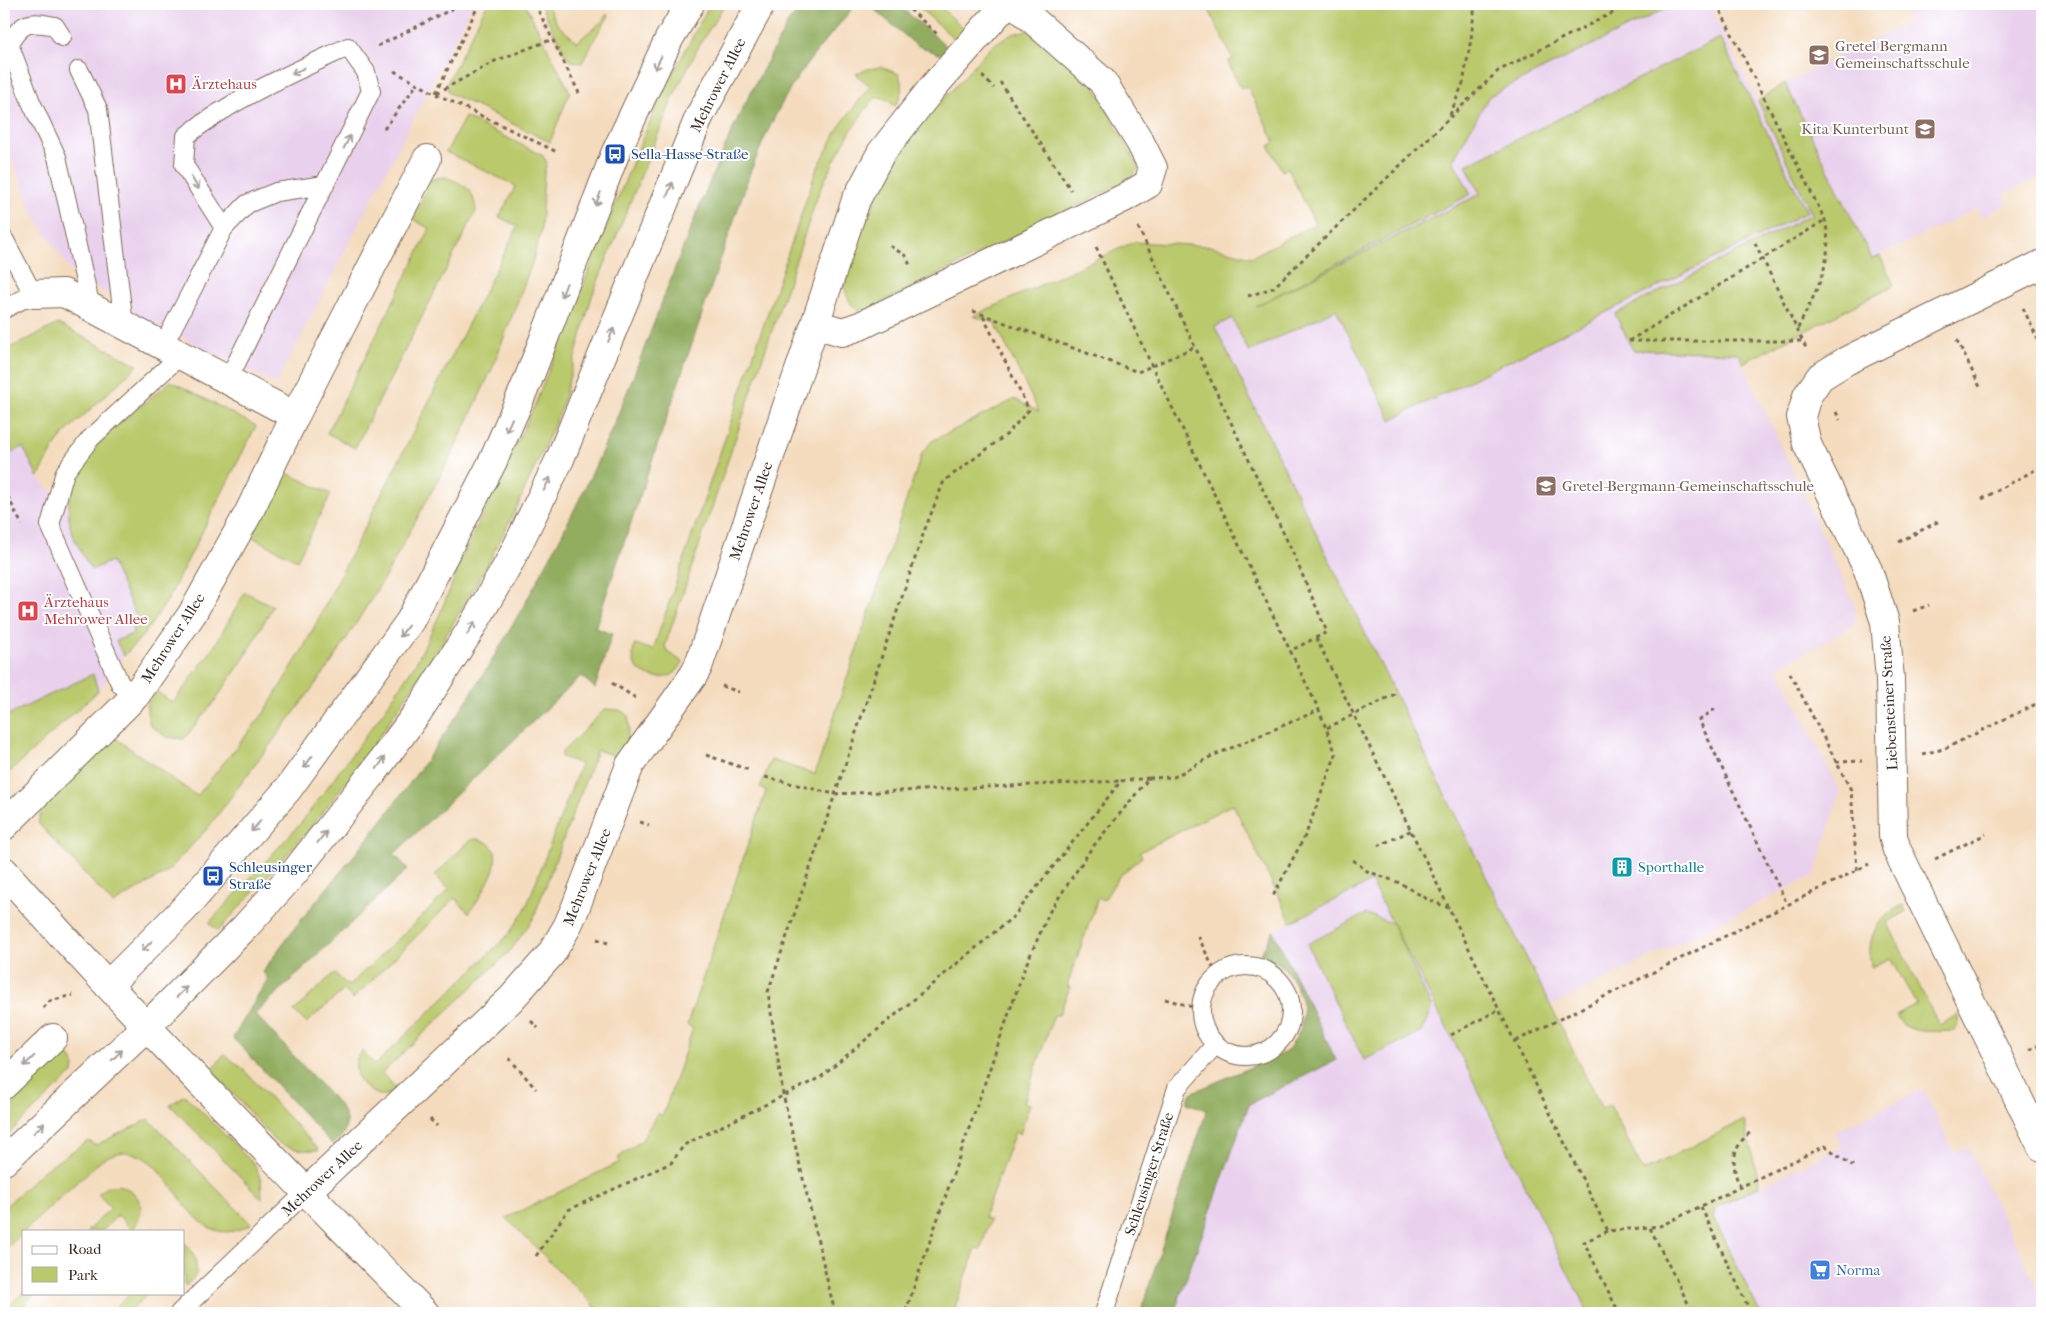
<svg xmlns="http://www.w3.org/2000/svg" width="2046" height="1317" viewBox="0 0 2046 1317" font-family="'IM FELL French Canon',serif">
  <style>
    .built { fill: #e9d1ed }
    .green { fill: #b9c96c; stroke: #7a7a45 }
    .forest { fill: #92ad60; stroke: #666c3f }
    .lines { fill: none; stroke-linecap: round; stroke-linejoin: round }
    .service-casing { stroke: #7c6856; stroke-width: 20 }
    .minor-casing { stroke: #7c6856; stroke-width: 30 }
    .secondary-casing { stroke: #7c6856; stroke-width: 30 }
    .path { stroke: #7c6856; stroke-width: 3; stroke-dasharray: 4 4; stroke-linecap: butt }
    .service { stroke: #fff; stroke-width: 18 }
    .minor { stroke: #fff; stroke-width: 28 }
    .secondary { stroke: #fff; stroke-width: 28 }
    .oneway { stroke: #a79f9a }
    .labels { text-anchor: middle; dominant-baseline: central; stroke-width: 4; stroke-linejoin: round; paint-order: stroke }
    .education-label { font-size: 15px; fill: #785e54; stroke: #fff; text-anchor: start }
    .health-label { font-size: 15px; fill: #be3a42; stroke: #fff; text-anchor: start }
    .street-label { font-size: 15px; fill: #3b2a1e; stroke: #fff }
    .transit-label { font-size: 15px; fill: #164399; stroke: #fff; text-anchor: start }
    .culture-label { font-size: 15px; fill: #0d838f; stroke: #fff; text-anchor: start }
    .shop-label { font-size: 15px; fill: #366cbe; stroke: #fff; text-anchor: start }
  </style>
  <rect width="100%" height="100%" fill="#fff"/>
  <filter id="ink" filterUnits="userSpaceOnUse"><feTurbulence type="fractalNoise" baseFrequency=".02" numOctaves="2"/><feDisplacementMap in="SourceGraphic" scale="10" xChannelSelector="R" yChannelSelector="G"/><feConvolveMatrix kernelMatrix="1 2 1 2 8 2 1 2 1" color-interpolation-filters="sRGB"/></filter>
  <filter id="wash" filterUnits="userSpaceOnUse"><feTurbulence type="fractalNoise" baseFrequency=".0096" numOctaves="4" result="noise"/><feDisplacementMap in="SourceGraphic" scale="20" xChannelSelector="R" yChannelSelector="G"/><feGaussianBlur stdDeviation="1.12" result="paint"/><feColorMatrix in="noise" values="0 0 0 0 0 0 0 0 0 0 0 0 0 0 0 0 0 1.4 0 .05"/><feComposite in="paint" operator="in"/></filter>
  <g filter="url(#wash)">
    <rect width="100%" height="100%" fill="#f4dbbe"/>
    <path class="built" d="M 4,4 L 473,4 L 276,384 L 144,318 L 70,270 L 33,214 L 4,139 Z
      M 1675,4 L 1709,4 L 1812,214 L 1615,314 L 1633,350 L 1738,353 L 1856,608 L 1855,625 L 1778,667 L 1840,792 L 1815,875 L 1551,1006 L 1395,694 L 1215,327 L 1471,194 L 1453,160 L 1488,96 Z
      M 1901,4 L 2042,4 L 2042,176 L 2004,194 L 2008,204 L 1982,217 L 1977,208 L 1872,259 L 1785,83 L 1909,22 Z
      M 23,447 L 38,477 L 69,509 L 70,526 L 92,570 L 111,561 L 138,620 L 134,633 L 116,641 L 124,656 L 98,691 L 93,675 L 4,717 L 4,457 Z
      M 1371,882 L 1454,1042 L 1588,1313 L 1174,1313 L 1249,1104 L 1336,1060 L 1273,931 Z
      M 1923,1089 L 1954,1153 L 1968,1147 L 2042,1298 L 2042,1313 L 1759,1313 L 1713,1217 L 1715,1208 L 1841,1147 L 1835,1132 Z"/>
    <path class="green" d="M 487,4 L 525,4 L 570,92 L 550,142 L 449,93 L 446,85 Z
      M 540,4 L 547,4 L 557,24 L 577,42 L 601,22 L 607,14 L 609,16 L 599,31 L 582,63 L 571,61 L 567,58 Z
      M 710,4 L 725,4 L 700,44 L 674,95 L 592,296 L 560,412 L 516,509 L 486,567 L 443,641 L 369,752 L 308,831 L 218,931 L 209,923 L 301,823 L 384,711 L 417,661 L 439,616 L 467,547 L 534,407 L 633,161 L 662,94 Z
      M 915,4 L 937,4 L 967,31 L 958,42 Z
      M 1206,4 L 1675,4 L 1489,96 L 1453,160 L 1471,194 L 1256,306 L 1480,194 L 1466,165 L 1720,38 L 1807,212 L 1391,420 L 1336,309 L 1249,352 L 1232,318 L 1215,327 L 1395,694 L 1602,1109 L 1610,1105 L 1643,1171 L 1744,1120 L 1760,1186 L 1715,1208 L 1713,1217 L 1760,1313 L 1588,1313 L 1454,1042 L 1371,882 L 1291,922 L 1233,804 L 1140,852 L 1142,857 L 1120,875 L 1104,900 L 1098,898 L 1067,986 L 1070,987 L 1059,1015 L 1054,1015 L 1024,1102 L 1030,1104 L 1020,1134 L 1015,1132 L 984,1217 L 990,1220 L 981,1249 L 976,1248 L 953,1313 L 601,1313 L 506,1218 L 620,1162 L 618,1158 L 642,1140 L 657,1114 L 663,1115 L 693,1028 L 687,1025 L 766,791 L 760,788 L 771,760 L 815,774 L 922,453 L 932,441 L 1015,399 L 1039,412 L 995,323 L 973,316 L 1134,242 L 1210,246 L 1251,257 L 1315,224 L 1288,168 L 1282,171 L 1269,146 L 1275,142 L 1247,86 L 1241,89 L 1228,62 L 1233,59 Z
      M 1029,30 L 1094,85 L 1139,168 L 1128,180 L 867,310 C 852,314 848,298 844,287 C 856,248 871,202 892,167 C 911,134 937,106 963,78 C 985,54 994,36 1029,30 Z
      M 881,67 L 899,74 C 903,86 902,96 895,106 L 884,98 L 875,98 C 850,126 835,159 819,192 L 665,646 L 667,652 L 683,662 C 681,665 679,669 676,672 C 663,684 633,676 633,656 C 633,652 634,648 635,644 L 653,650 L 816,171 L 839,127 L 870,86 L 856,74 L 868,69 Z
      M 1785,83 L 1872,259 L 1880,256 L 1894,285 L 1743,363 L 1738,353 L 1633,350 L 1615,314 L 1812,214 L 1758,101 Z
      M 465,117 L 542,155 L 547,162 L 544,173 L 541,231 L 532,263 L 492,369 L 453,452 L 388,572 L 332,662 L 207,829 L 167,872 L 113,904 L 38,823 L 44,803 L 115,738 L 197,796 L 264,713 L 304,647 L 518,226 L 499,217 L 516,186 L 446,152 Z
      M 445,177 C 466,185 473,188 476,211 L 355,448 L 327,433 L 430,229 L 413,219 L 431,179 Z
      M 58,324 L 138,365 L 66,432 L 57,443 L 38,477 L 23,447 L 4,457 L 4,351 Z
      M 171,381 L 256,426 L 167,601 L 145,633 L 124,656 L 116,641 L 134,633 L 130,624 L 138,620 L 111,561 L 91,570 C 85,558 72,538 70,525 C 58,461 129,417 171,381 Z
      M 285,472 L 331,494 L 297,560 L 250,536 Z
      M 245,592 L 273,606 L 243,660 L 214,702 L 184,739 L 166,737 L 150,725 L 146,705 L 157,692 L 173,703 L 214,647 Z
      M 93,674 L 98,691 L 4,777 L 4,717 Z
      M 605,709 L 619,710 L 627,714 C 633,729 625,745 617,757 L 597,750 L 533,919 L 511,950 L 382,1073 L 397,1089 C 393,1091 389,1094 386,1095 C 367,1098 344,1069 362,1051 L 375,1065 L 509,934 L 525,910 L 581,764 L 561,757 L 562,752 Z
      M 477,839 C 517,847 482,893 469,913 L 455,898 L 353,999 L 344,990 L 306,1023 L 294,1011 L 334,973 L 349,986 L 449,890 L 435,875 L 470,840 Z
      M 1903,905 L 1906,912 L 1887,922 L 1939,1025 L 1958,1015 L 1958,1023 L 1954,1031 C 1935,1031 1904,1036 1896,1015 L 1916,1004 L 1891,958 L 1871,967 C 1866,938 1876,918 1903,905 Z
      M 1366,914 L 1392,923 L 1432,1008 L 1421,1032 L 1364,1060 L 1307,944 Z
      M 61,1052 C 72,1055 76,1061 73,1073 L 4,1138 L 4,1102 L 49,1059 Z
      M 224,1054 L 242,1068 L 319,1150 C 302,1151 290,1149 275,1141 L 212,1070 Z
      M 185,1095 L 255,1165 L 261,1180 L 262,1199 L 170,1105 Z
      M 149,1119 L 251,1224 C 183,1264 175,1137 114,1154 C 102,1158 93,1168 84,1176 C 56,1200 30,1226 4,1251 L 4,1208 L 44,1170 L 88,1141 L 96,1145 Z
      M 118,1185 C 142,1192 148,1211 132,1230 L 118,1215 L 102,1231 L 87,1231 L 111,1208 L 98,1194 L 106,1187 Z
      M 184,1242 C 195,1253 197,1260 196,1275 L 186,1286 L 184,1283 Z
      M 24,1291 L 24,1293 L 36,1293 L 15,1313 L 4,1313 L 4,1311 Z
      M 131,1293 L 149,1293 L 128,1313 L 109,1313 Z"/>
    <path class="forest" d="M 805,4 L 856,4 C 834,31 810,57 792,86 C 775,113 762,143 750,173 L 595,628 L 612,634 L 595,688 L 581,676 L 394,854 L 408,869 L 255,1014 L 341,1107 C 350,1122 347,1133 333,1145 L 233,1038 L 268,979 L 263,972 C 294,924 333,883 368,838 C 426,765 479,686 524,605 C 558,544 590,481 617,417 C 656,322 689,224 732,131 C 749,93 771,56 790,19 Z
      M 868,4 L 897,4 L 951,50 L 939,54 L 916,45 Z
      M 1273,931 L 1336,1060 L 1249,1104 L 1174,1313 L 1140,1313 L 1207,1110 L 1187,1103 L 1191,1093 L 1286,1052 C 1294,1043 1302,1029 1303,1017 C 1305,1000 1292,974 1279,964 C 1274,960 1267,957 1261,954 Z"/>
  </g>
  <g filter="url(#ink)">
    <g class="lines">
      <g class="service-casing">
        <path id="service" d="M 62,37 L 55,26 C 30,21 22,21 9,44 L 31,102 L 57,157 L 91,308
          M 79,70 L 98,109 L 124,325
          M 224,228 L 184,165 L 186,136 C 232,99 294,72 348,47 L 366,72 L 371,91 L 228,380
          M 4,239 L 33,294 L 4,309
          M 163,346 L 224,228 L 247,204 L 276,192 L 325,185
          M 136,695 L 121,685 L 118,679 L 50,525 L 65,472 L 90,439 L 181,355
          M1201 1011a45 45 0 1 1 90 0a45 45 0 1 1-90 0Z
          M 179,1313 L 305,1193
          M 1104,1313 L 1177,1088 L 1215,1045"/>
      </g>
      <g class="minor-casing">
        <path id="minor" d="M 2042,264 L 1846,361 L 1820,377 L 1807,396 L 1801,417 L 1807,444 L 1868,570 L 1885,622 L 1890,679 L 1893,836 L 1897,850 L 2042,1147
          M 33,294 L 64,293 L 295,416
          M 815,324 L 842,332 L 860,326 L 1124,198 L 1148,184 L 1153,168 L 1140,142 L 1102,81 L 1015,4
          M 4,826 L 136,695 L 192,614 L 249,512 L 295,416 L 427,159
          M 4,871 C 139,1024 283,1167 425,1313
          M 305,1193 L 511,999 L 551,954 L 567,927 L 575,909 L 630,765 L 693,676 L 698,667 L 815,324 L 856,200 L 881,153 L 933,87 L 1006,4"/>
      </g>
      <g class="secondary-casing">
        <path id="secondary" d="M 108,985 L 184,909 L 288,789 L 410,621 L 493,461 L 528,380 L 615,154 L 669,39 L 690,4
          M 4,1085 L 53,1038
          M 4,1161 L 147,1026 L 245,927 L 294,873 L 373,773 L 418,712 L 469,632 L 510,561 L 560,459 L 700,115 L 761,4"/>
      </g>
      <path class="path" d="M 535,4 L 579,93
        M 904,4 L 938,35
        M 1717,4 L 1825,220 C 1835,262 1815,293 1797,330
        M 378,46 L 462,4
        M 394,71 L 436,94 L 557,152
        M 982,76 L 994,88
        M 1000,82 L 1071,190
        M 436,93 L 479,4
        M 437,93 L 495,61 L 553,39
        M 1450,115 L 1463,83 L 1471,39 L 1475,4
        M 384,129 L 417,84
        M 1138,227 L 1293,553 L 1327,632 L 1290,651
        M 1755,243 L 1806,348
        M 890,246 L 906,256 L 911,268
        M 1096,247 L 1152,366 L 1319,710 L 1336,754 L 1306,834 L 1272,898
        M 1248,296 L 1273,288 L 1498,71 L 1630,4
        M 2023,308 L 2042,348
        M 973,311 L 1138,372 L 1195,347
        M 1957,340 L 1980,387
        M 1629,341 L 1825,220
        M 1629,341 L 1803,341
        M 1836,412 L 1840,420
        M 4,489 L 22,525
        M 1982,499 L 2042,466
        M 1899,542 L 1941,520
        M 1913,611 L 1929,605
        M 1316,638 L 1608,1231 L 1660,1226 L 1825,1146 L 1853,1166
        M 1790,673 L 1851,790 L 1857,870
        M 612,683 L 639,700
        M 722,686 L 739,692
        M 1715,709 L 1699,720 L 1787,904
        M 1327,728 L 1395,694
        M 1922,754 L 1944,749 L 2042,701
        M 706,755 L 749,770
        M 1836,762 L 1862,761
        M 765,777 L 834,794 L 1120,781
        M 1149,778 L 1174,777 L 1210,757 L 1319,710
        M 640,822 L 649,825
        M 1378,846 L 1412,830
        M 1935,859 L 1986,834
        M 1353,860 L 1367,871 L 1400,883 L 1427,899 L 1451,909
        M 1198,936 L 1217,976
        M 597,939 L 608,943
        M 1165,999 L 1200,1009
        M 43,1008 L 50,1001 L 73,995
        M 531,1021 L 538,1028
        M 1451,1035 L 1500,1009
        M 1516,1041 L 1869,864
        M 2029,1050 L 2042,1043
        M 509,1058 L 536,1089
        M 430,1119 L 437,1126
        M 1740,1187 C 1731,1166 1731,1147 1751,1132
        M 1701,1207 L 1751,1313
        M 1650,1228 L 1693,1313
        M 1608,1231 L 1584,1242 L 1619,1313
        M 536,1256 L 568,1210 L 671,1163 L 684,1145 L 821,1077 L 1014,916 L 1121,781 L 1149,778 L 1091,849 L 1050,911 L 1025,967 L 905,1313
        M 239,1312 L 240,1313
        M 835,1313 L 783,1094 L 768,992 L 925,529 L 944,481 L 1006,435 L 1029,410 L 982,314"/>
      <use href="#service" class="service"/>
      <use href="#minor" class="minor"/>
      <use href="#secondary" class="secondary"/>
    </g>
    <defs><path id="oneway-shaft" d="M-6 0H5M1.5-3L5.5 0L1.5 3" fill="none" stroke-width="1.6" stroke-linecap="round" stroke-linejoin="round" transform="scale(1.25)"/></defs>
    <g class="oneway">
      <use href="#oneway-shaft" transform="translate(658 63) rotate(116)"/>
      <use href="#oneway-shaft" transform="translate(298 71) rotate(153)"/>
      <use href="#oneway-shaft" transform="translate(347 142) rotate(-63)"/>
      <use href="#oneway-shaft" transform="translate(195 183) rotate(58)"/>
      <use href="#oneway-shaft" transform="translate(670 189) rotate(-68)"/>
      <use href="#oneway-shaft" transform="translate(598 199) rotate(111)"/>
      <use href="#oneway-shaft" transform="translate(564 290) rotate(111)"/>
      <use href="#oneway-shaft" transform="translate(611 335) rotate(-68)"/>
      <use href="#oneway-shaft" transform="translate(509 425) rotate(114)"/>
      <use href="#oneway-shaft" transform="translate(547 484) rotate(-64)"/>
      <use href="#oneway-shaft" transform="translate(471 628) rotate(-59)"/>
      <use href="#oneway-shaft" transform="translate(404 631) rotate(126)"/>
      <use href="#oneway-shaft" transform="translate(308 762) rotate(126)"/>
      <use href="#oneway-shaft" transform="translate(381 763) rotate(-54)"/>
      <use href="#oneway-shaft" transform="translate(256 826) rotate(131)"/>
      <use href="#oneway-shaft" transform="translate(322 837) rotate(-52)"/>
      <use href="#oneway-shaft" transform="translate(147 946) rotate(135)"/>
      <use href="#oneway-shaft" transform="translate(182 992) rotate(-45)"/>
      <use href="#oneway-shaft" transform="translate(117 1055) rotate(-44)"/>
      <use href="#oneway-shaft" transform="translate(29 1061) rotate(136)"/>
      <use href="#oneway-shaft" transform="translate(39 1128) rotate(-43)"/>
    </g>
  </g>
  <defs>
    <g id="school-square" transform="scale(1.125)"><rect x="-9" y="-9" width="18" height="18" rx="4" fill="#8d6e63" stroke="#fff"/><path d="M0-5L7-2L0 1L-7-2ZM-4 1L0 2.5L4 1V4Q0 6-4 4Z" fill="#fff"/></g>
    <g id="hospital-square" transform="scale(1.125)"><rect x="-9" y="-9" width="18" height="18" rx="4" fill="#e0444e" stroke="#fff"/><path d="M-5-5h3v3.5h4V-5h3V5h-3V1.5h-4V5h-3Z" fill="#fff"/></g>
    <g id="bus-square" transform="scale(1.125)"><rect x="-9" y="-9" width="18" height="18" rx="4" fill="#1a4fb4" stroke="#fff"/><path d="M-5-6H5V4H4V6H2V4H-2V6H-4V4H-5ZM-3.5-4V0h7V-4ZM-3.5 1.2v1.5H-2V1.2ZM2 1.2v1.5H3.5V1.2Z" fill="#fff"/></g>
    <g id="building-square" transform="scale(1.125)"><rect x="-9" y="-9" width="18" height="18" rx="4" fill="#0f9aa8" stroke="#fff"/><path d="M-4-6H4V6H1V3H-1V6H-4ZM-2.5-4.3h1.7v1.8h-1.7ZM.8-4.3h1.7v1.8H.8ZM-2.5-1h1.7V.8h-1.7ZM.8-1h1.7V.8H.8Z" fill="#fff"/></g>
    <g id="supermarket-square" transform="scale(1.125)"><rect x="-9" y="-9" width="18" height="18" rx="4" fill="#3f7fe0" stroke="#fff"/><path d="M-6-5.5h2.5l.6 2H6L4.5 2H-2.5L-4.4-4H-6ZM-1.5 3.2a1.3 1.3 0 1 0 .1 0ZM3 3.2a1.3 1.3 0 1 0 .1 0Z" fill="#fff"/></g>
  </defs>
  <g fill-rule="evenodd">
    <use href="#school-square" x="1819" y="55"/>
    <use href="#hospital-square" x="176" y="84"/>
    <use href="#school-square" x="1925" y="129"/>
    <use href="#bus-square" x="615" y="154"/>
    <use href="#school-square" x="1546" y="486"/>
    <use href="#hospital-square" x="28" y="611"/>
    <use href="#building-square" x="1622" y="867"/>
    <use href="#bus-square" x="213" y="876"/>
    <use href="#supermarket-square" x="1820" y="1270"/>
  </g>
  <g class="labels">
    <g class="education-label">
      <text x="1835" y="46">Gretel Bergmann<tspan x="1835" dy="17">Gemeinschaftsschule</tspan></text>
      <text x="1909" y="129" text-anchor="end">Kita Kunterbunt</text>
      <text x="1562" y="486">Gretel-Bergmann-Gemeinschaftsschule</text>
    </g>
    <g class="health-label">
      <text x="192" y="84">Ärztehaus</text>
      <text x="44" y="602">Ärztehaus<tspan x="44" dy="17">Mehrower Allee</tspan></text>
    </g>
    <g class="street-label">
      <text transform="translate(718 85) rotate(-63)">Mehrower Allee</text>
      <text transform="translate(751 511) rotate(-71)">Mehrower Allee</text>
      <text transform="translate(173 638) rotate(-57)">Mehrower Allee</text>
      <text transform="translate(1889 703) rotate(-93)">Liebensteiner Straße</text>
      <text transform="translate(587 877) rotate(-68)">Mehrower Allee</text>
      <text transform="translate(1149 1174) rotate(-72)">Schleusinger Straße</text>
      <text transform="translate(322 1178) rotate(-43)">Mehrower Allee</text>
    </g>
    <g class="transit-label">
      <text x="631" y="154">Sella-Hasse-Straße</text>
      <text x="229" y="867">Schleusinger<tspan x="229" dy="17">Straße</tspan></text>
    </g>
    <g class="culture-label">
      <text x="1638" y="867">Sporthalle</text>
    </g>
    <g class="shop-label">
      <text x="1836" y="1270">Norma</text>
    </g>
  </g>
  <rect width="2046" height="1317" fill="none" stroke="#fff" stroke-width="20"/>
  <rect x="22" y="1230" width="162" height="65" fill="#ffffff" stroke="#b1aaa5"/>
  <rect x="32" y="1246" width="25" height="8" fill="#ffffff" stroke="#b1aaa5"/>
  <text x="68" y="1254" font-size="15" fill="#3b2a1e">Road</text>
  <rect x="32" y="1267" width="25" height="15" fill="#b9c96c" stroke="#b1aaa5"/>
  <text x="68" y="1280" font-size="15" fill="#3b2a1e">Park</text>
</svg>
